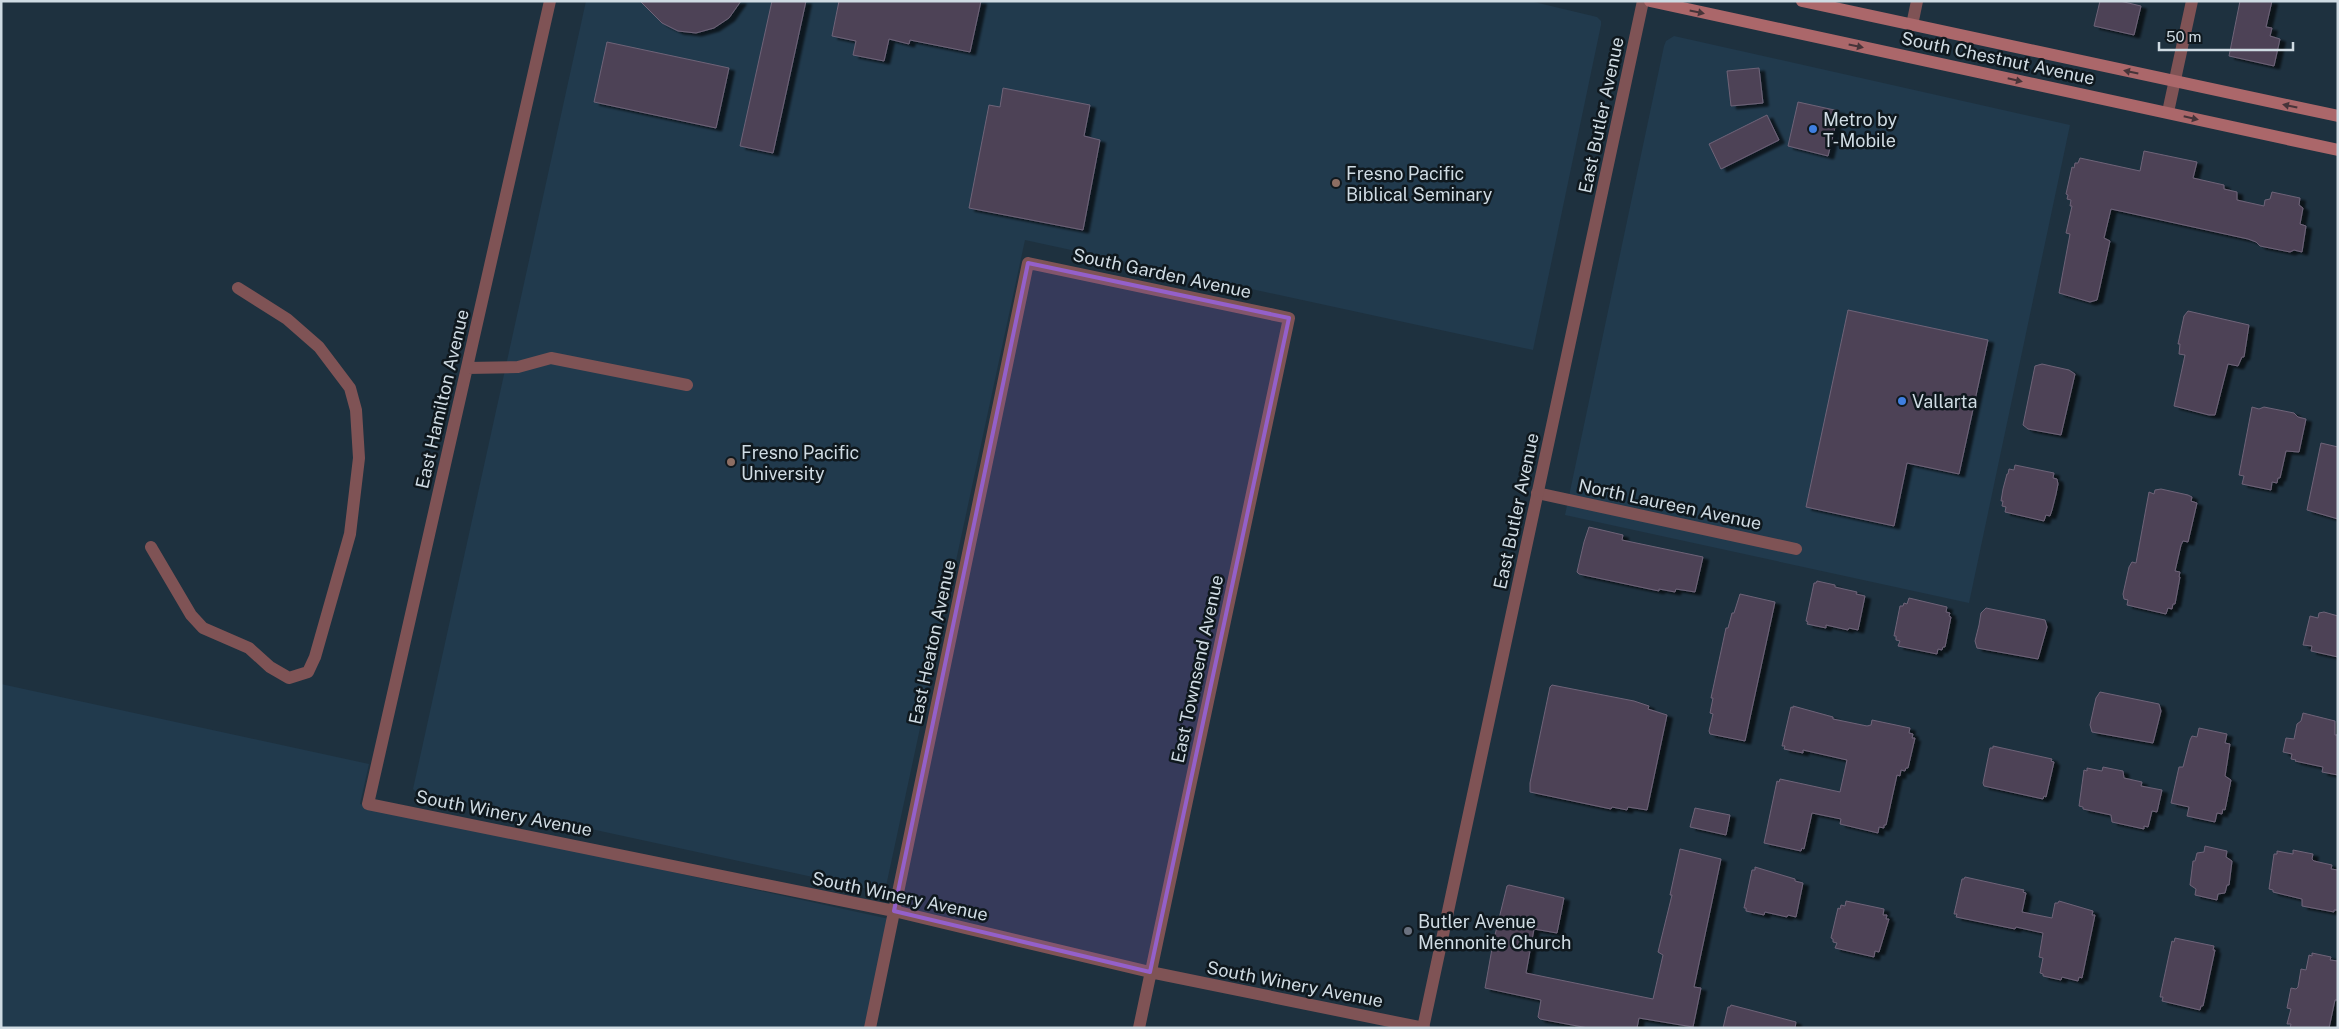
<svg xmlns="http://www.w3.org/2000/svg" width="2339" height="1029" viewBox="0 0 2339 1029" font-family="'Public Sans',sans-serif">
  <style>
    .built { fill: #213a4d }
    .building { fill: #4e4357; stroke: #6e6378; filter: url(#shadow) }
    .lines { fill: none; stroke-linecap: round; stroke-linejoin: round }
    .minor { stroke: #7f5355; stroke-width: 12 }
    .tertiary { stroke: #7f5355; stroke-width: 12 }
    .secondary { stroke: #ab676a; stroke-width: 12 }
    .oneway { fill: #463439 }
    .marked { fill: #9460ca; fill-opacity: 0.2; stroke: #9460ca; stroke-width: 4; stroke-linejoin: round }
    .shop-dot { fill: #3f7fe0; stroke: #0f181e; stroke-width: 2 }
    .education-dot { fill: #8d6e63; stroke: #0f181e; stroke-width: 2 }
    .worship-dot { fill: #6b7280; stroke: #0f181e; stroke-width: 2 }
    .labels { text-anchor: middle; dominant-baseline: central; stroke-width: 5; stroke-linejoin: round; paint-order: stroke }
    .street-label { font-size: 18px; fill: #cfdbe3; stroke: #0f181e }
    .poi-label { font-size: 18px; fill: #cfdbe3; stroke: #0f181e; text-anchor: start }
  </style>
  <defs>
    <filter id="shadow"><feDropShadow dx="5.5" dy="3" stdDeviation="1" flood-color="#0009"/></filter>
  </defs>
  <rect width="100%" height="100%" fill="#1e313f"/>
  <path class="built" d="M 586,1 L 1530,1 L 1597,17 L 1601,21 L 1601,25 L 1533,350 L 1025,240 L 885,891 L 882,892 L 415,791 L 413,789 Z
    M 1674,36 L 2070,125 L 1969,603 L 1565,515 L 1664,46 L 1666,41 Z
    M 1,684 L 369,764 L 360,804 L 894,920 L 870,1028 L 1,1028 Z"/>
  <path class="building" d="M 640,1 L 741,1 L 729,18 L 714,28 L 696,33 L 678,31 L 662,23 Z
    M 772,1 L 806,1 L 773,153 L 740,146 Z
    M 839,1 L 981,1 L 970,52 L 910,40 L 909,44 L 889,39 L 884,61 L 853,55 L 856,41 L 832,36 Z
    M 2100,1 L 2120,1 L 2141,6 L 2134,35 L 2094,26 Z
    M 2240,1 L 2272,1 L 2266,27 L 2272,28 L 2270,36 L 2280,39 L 2274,66 L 2229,56 Z
    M 607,42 L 729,68 L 716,128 L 594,102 Z
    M 1759,68 L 1763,103 L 1731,106 L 1727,71 Z
    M 1003,88 L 1090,105 L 1084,136 L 1100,140 L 1083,230 L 969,208 L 989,105 L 1000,107 Z
    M 1798,102 L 1839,111 L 1828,156 L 1788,146 Z
    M 1767,115 L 1779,140 L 1721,169 L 1709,144 Z
    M 2144,151 L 2197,162 L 2193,178 L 2224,185 L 2224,189 L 2237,192 L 2237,200 L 2264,206 L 2265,200 L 2270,199 L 2272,192 L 2300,198 L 2299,205 L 2303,208 L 2300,224 L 2306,226 L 2302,252 L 2294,250 L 2290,252 L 2260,246 L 2256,242 L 2248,239 L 2111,209 L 2104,238 L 2110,241 L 2097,300 L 2090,302 L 2059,293 L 2070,234 L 2066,233 L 2072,206 L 2070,206 L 2071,200 L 2067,199 L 2068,195 L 2066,194 L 2072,167 L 2074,168 L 2075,163 L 2078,163 L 2080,158 L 2140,171 Z
    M 1848,310 L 1988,340 L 1959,474 L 1907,463 L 1894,526 L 1806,507 Z
    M 2188,311 L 2249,325 L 2244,357 L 2242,357 L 2238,366 L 2228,364 L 2215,415 L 2209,415 L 2174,406 L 2185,355 L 2179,354 L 2180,344 L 2178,344 L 2184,316 Z
    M 2042,364 L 2069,370 L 2075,374 L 2061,435 L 2028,429 L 2023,425 L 2035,366 Z
    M 2252,407 L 2259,409 L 2264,407 L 2294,413 L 2298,417 L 2306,419 L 2299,452 L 2286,451 L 2280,478 L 2278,478 L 2277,483 L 2272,482 L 2271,490 L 2242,484 L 2244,476 L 2239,475 Z
    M 2321,443 L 2338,447 L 2338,519 L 2307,510 Z
    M 2015,465 L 2054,473 L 2053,478 L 2057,479 L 2058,484 L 2056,494 L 2052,510 L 2050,516 L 2046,515 L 2044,521 L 2005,512 L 2006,507 L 2002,506 L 2003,501 L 2001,501 L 2003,489 L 2007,474 L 2008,474 L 2009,469 L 2014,470 Z
    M 2161,489 L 2188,495 L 2192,497 L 2191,501 L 2197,503 L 2188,542 L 2183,541 L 2181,545 L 2175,571 L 2180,572 L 2179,577 L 2180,577 L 2175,604 L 2173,604 L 2172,609 L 2168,608 L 2166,614 L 2127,605 L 2128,600 L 2124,599 L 2123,594 L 2129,567 L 2132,562 L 2136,563 L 2149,492 L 2154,494 L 2155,490 Z
    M 1589,527 L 1623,535 L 1622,540 L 1703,557 L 1695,592 L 1676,589 L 1675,592 L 1659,589 L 1659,591 L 1579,574 L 1577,572 L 1584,542 Z
    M 1817,581 L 1835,585 L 1835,587 L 1857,592 L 1856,594 L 1865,596 L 1858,630 L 1849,628 L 1848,630 L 1826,625 L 1826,628 L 1807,624 L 1808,622 L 1806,621 L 1814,583 L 1816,583 Z
    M 1740,594 L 1775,602 L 1745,741 L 1710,734 L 1709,731 L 1713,714 L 1710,713 L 1713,698 L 1711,698 L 1726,628 L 1728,628 L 1732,613 L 1734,613 Z
    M 1909,598 L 1947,607 L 1946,612 L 1950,613 L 1949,616 L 1951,617 L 1945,647 L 1943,647 L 1942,650 L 1938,649 L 1937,654 L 1898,646 L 1900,641 L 1896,640 L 1896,636 L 1894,636 L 1900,606 L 1903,606 L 1904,603 L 1907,604 Z
    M 1986,608 L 2045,620 L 2047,627 L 2038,659 L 1977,648 L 1975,641 L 1979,625 L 1981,613 Z
    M 2324,612 L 2338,616 L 2338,657 L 2311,651 L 2312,646 L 2303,645 L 2310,616 L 2318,618 L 2319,613 Z
    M 1552,685 L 1634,701 L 1649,706 L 1648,709 L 1667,715 L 1647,810 L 1628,807 L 1627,810 L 1612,807 L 1611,809 L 1530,792 L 1530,783 L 1550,687 Z
    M 2100,692 L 2159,704 L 2161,711 L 2153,743 L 2092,732 L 2090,725 L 2096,698 Z
    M 1793,706 L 1833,717 L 1833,719 L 1867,726 L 1871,725 L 1872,720 L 1910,728 L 1909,733 L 1913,734 L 1912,738 L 1915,738 L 1908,768 L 1906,768 L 1905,771 L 1901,770 L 1900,776 L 1897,775 L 1886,825 L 1884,825 L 1884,828 L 1879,827 L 1878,833 L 1840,824 L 1841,819 L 1812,813 L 1804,849 L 1802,848 L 1801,851 L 1764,843 L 1777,781 L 1779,782 L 1780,779 L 1840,792 L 1847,760 L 1803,750 L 1803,753 L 1784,749 L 1785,746 L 1782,746 L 1791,707 L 1793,708 Z
    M 2303,713 L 2335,721 L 2335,735 L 2338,735 L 2338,775 L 2322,772 L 2323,767 L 2295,761 L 2296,760 L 2291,759 L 2292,754 L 2283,752 L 2286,738 L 2294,739 L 2297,724 L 2301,721 Z
    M 2199,728 L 2227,734 L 2225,743 L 2230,744 L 2225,776 L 2231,780 L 2225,810 L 2223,809 L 2222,814 L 2217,813 L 2215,822 L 2187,816 L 2189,807 L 2171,803 L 2179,767 L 2183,767 L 2190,740 L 2192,736 L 2197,737 Z
    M 1993,746 L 2052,759 L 2051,761 L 2054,762 L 2046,797 L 2044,796 L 2043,799 L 1984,786 L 1983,783 L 1990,748 L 1993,748 Z
    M 2103,767 L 2123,771 L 2124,778 L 2142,782 L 2141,786 L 2162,790 L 2157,812 L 2152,811 L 2148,827 L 2144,826 L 2144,829 L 2112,822 L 2111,815 L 2083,809 L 2083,807 L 2079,806 L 2084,770 L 2087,771 L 2087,768 L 2102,771 Z
    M 1695,808 L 1730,815 L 1726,835 L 1690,827 Z
    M 2205,846 L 2227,851 L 2226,857 L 2232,861 L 2229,885 L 2227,885 L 2225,893 L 2218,894 L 2217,900 L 2195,895 L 2196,889 L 2190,885 L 2193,861 L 2195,861 L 2197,853 L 2204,852 Z
    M 1680,849 L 1721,859 L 1694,987 L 1701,988 L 1693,1027 L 1639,1018 L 1637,1028 L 1588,1028 L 1540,1019 L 1538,1017 L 1541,1000 L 1485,988 L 1493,943 L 1507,886 L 1509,885 L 1564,898 L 1557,933 L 1534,929 L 1526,973 L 1653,999 L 1663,955 L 1658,952 L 1672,895 L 1670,895 Z
    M 2293,850 L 2313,854 L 2312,859 L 2314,861 L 2332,865 L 2331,869 L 2338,870 L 2338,910 L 2334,910 L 2334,912 L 2302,906 L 2302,899 L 2273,892 L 2273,890 L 2269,889 L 2274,854 L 2277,854 L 2277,851 L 2293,854 Z
    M 1755,867 L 1795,879 L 1795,881 L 1803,883 L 1796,917 L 1788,915 L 1787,917 L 1765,912 L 1764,915 L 1746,911 L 1746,908 L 1744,908 L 1752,870 L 1755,870 Z
    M 1965,877 L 2024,890 L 2023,892 L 2026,893 L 2022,912 L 2052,918 L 2055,903 L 2058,903 L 2059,901 L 2093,911 L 2092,915 L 2095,915 L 2082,978 L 2079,977 L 2078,981 L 2062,977 L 2061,980 L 2043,976 L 2043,974 L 2040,973 L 2043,958 L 2039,957 L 2043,933 L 2016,927 L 2015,929 L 1956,917 L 1957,914 L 1954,914 L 1962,879 L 1964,879 Z
    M 1846,901 L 1884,909 L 1883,915 L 1887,915 L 1886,919 L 1889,919 L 1879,952 L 1875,951 L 1874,957 L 1835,948 L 1837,943 L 1833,942 L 1833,939 L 1831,938 L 1838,908 L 1840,909 L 1841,905 L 1845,906 Z
    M 2175,938 L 2214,946 L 2213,950 L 2215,950 L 2203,1006 L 2201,1006 L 2200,1010 L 2162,1001 L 2163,997 L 2160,997 L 2172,941 L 2174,942 Z
    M 2312,953 L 2331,957 L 2330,960 L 2338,961 L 2338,1000 L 2335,1000 L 2329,1028 L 2290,1028 L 2291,1024 L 2287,1024 L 2291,1009 L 2287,1008 L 2291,988 L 2296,989 L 2298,987 L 2301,969 L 2306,970 L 2309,955 L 2312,956 Z
    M 1731,1005 L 1796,1022 L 1795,1028 L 1723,1028 L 1728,1007 L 1730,1007 Z"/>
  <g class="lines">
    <path class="minor" d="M 550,1 L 368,804 L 894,911 L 1150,972 L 1424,1028
      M 1912,25 L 1917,1
      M 2168,112 L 2192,1
      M 467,368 L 518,367 L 551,358 L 687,385
      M 1537,493 L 1796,549
      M 151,547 L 191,615 L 203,628 L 249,648 L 270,667 L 289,678 L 308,672 L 315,657 L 350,534 L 359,458 L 356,410 L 350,388 L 319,347 L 287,319 L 238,288
      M 870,1028 L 1028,263 L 1289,318 L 1139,1028"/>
    <path class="tertiary" d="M 1423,1028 L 1643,1"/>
    <path class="secondary" d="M 1650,1 L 2338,150
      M 1802,1 L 2338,116"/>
  </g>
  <defs><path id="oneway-solid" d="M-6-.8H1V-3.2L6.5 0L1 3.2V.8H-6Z" transform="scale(1.25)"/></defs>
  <g class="oneway">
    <use href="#oneway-solid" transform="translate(1697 12) rotate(12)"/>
    <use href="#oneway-solid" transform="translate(1856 46) rotate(12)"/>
    <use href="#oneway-solid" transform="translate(2131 72) rotate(-168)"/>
    <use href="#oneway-solid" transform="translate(2015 80) rotate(13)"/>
    <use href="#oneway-solid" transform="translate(2290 106) rotate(-168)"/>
    <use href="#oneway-solid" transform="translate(2191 118) rotate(13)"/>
  </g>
  <path class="marked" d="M 1028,263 L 1289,318 L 1150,972 L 894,911 Z"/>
  <g class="shop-dot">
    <circle cx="1813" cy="129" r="5"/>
    <circle cx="1902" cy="401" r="5"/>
  </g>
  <g class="education-dot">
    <circle cx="1336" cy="183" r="5"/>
    <circle cx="731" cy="462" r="5"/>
  </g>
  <circle class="worship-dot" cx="1408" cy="931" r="5"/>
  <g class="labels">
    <g class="street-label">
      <text transform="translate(1998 58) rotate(12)">South Chestnut Avenue</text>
      <text transform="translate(1601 115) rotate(-78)">East Butler Avenue</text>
      <text transform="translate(1162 273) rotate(12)">South Garden Avenue</text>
      <text transform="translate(442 399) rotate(-77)">East Hamilton Avenue</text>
      <text transform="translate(1670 504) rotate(12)">North Laureen Avenue</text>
      <text transform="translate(1516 511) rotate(-78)">East Butler Avenue</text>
      <text transform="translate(932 642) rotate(-78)">East Heaton Avenue</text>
      <text transform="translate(1197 669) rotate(-78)">East Townsend Avenue</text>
      <text transform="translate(504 813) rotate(11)">South Winery Avenue</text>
      <text transform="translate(900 896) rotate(12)">South Winery Avenue</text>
      <text transform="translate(1295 984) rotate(11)">South Winery Avenue</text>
    </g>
    <g class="poi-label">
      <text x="1823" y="119">Metro by<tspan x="1823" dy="21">T-Mobile</tspan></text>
      <text x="1346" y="173">Fresno Pacific<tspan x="1346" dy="21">Biblical Seminary</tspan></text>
      <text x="1912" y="401">Vallarta</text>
      <text x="741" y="452">Fresno Pacific<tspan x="741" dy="21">University</tspan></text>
      <text x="1418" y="921">Butler Avenue<tspan x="1418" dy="21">Mennonite Church</tspan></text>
    </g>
  </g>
  <rect width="2339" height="1029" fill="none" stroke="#cfdbe3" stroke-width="5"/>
  <path d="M2159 42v8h134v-8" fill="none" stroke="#cfdbe3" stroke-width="2.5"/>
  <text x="2166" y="42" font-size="15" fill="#cfdbe3" stroke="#0f181e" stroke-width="4" paint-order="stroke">50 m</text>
</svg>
